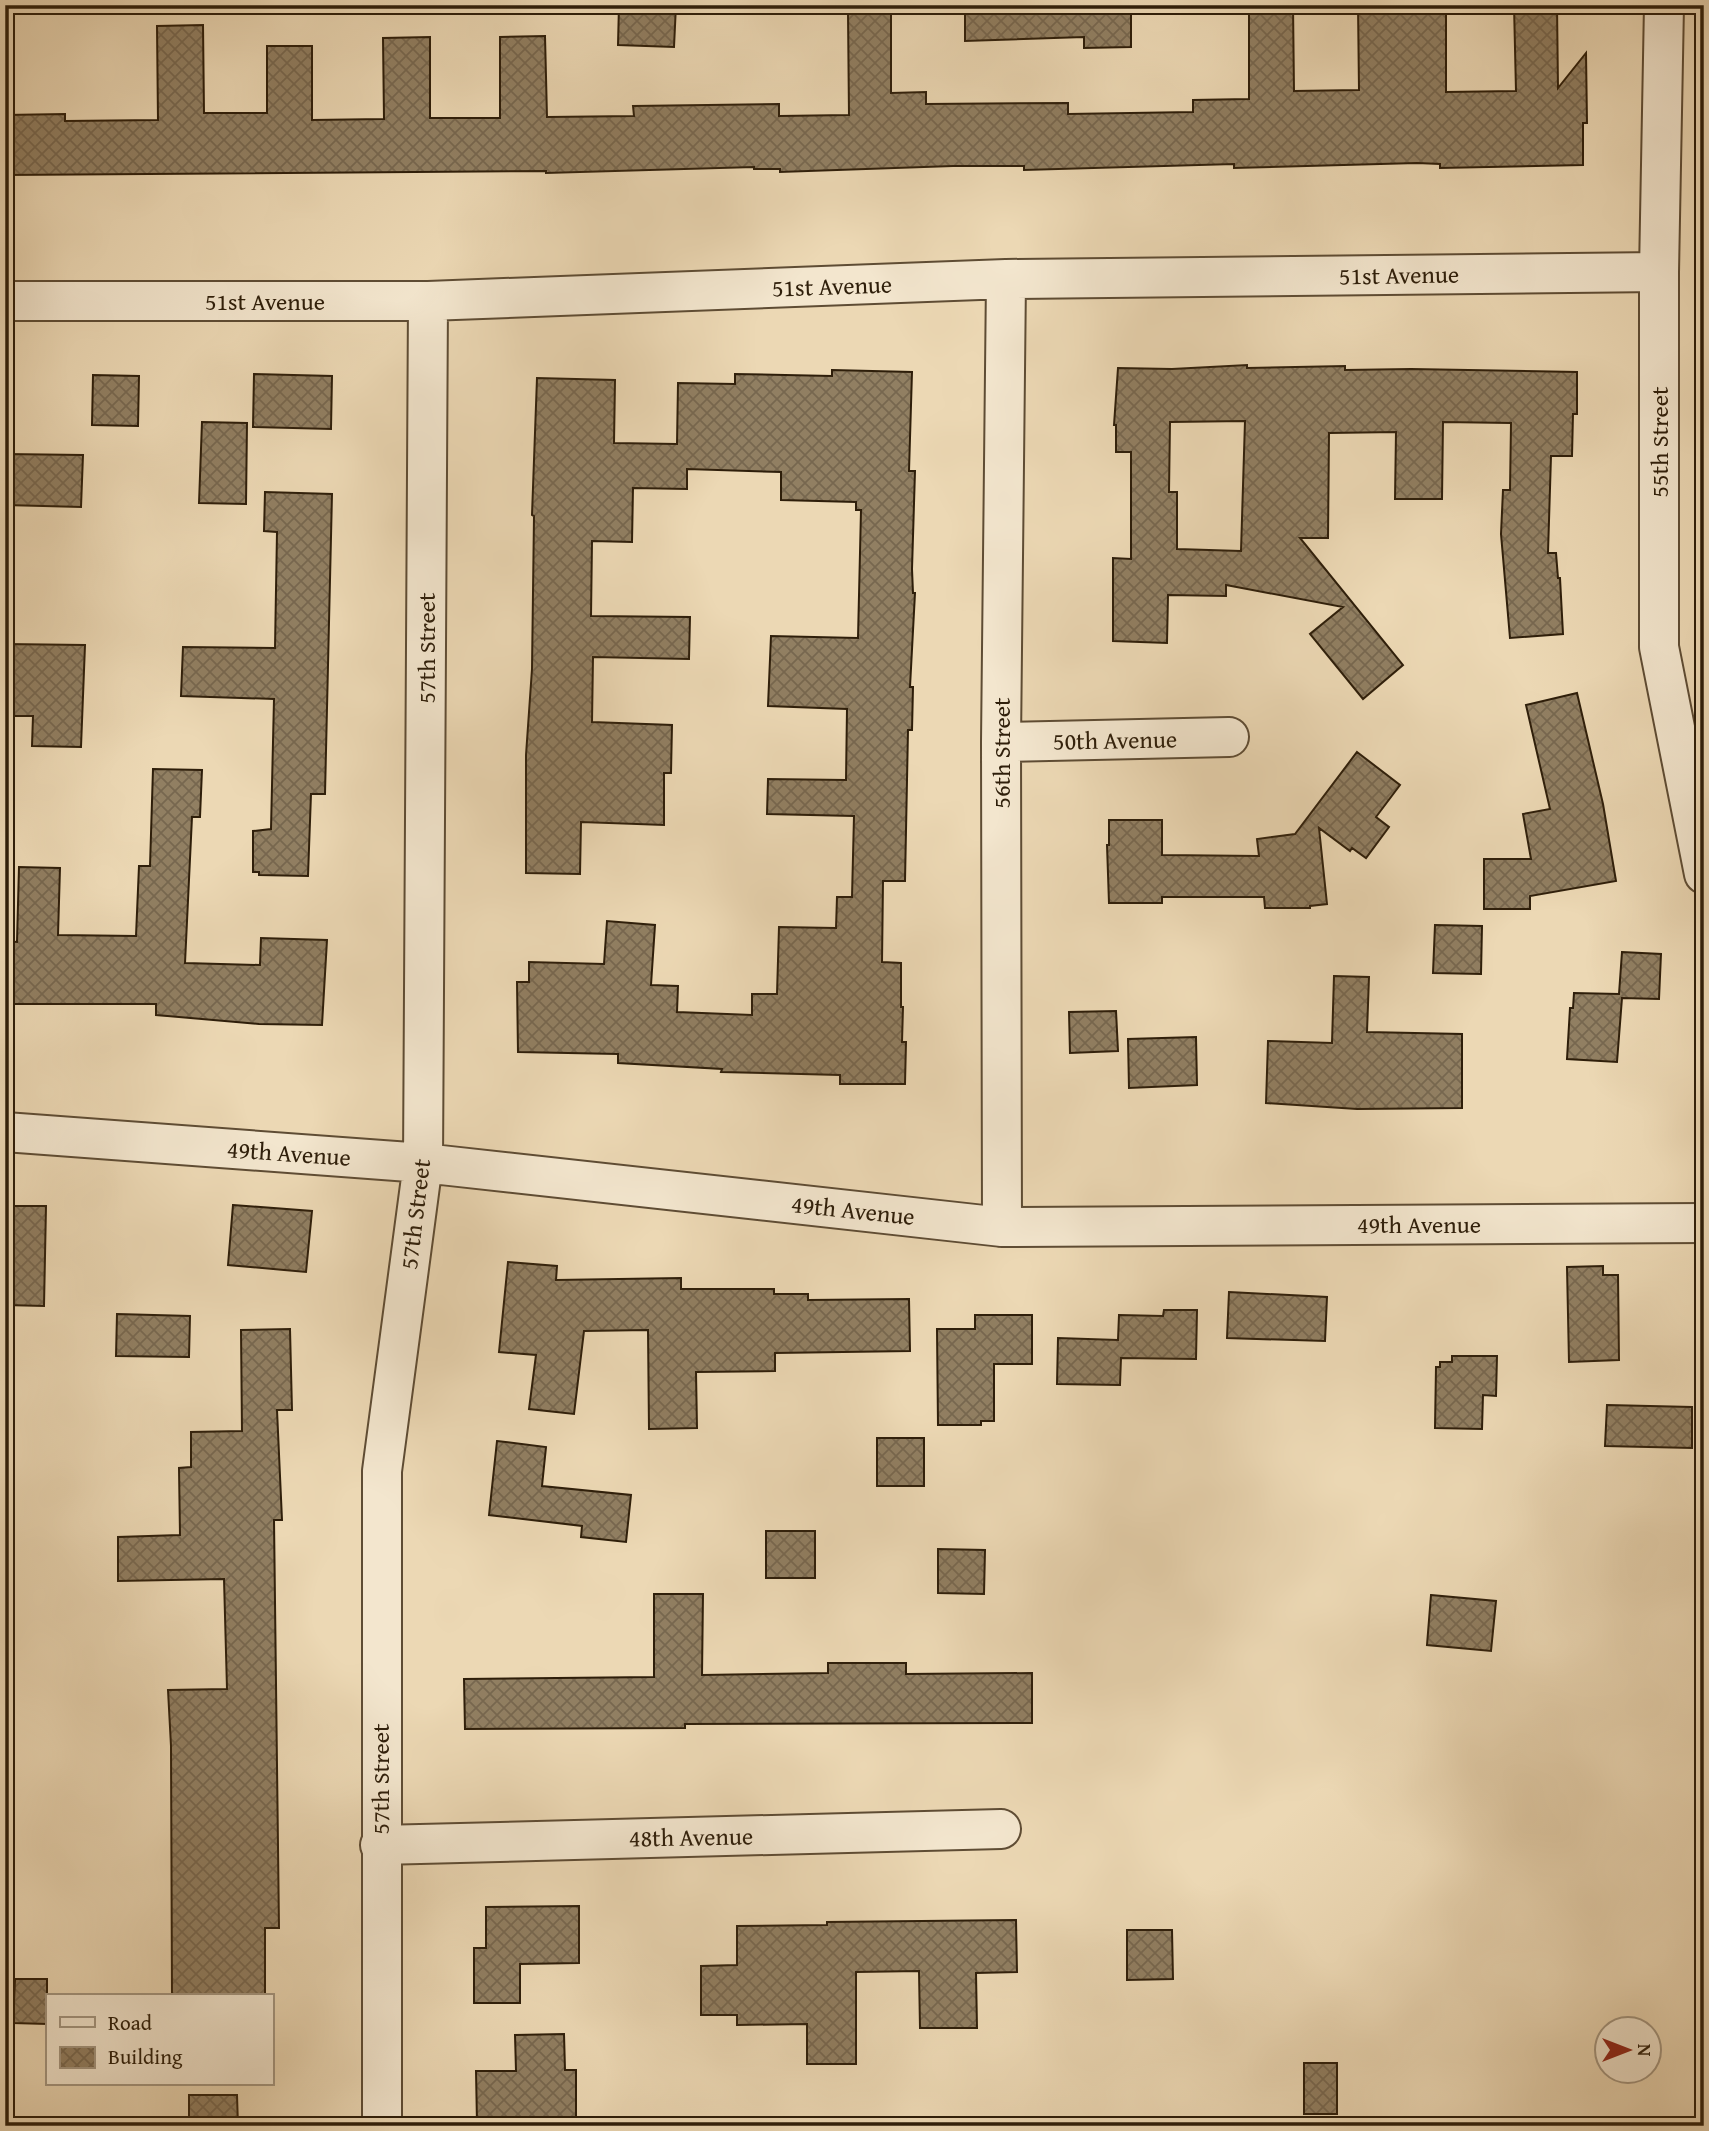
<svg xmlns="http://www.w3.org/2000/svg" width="1709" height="2131" viewBox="0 0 1709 2131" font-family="'Gentium Book Plus',serif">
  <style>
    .building { fill: url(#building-cross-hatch); stroke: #2e1e0a; stroke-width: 2; fill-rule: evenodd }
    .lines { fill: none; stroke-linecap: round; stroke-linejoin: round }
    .street-casing { stroke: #5e4c34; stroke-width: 42 }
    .street { stroke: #f3e6ce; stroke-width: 38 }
    .labels { text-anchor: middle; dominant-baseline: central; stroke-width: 5; stroke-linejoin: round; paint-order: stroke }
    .street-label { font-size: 24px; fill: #2e1e0a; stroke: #f3e6ce }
  </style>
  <defs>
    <pattern id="building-cross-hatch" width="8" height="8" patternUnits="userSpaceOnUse" patternTransform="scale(1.75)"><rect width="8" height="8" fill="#917f62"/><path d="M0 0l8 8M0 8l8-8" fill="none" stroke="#77674f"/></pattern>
  </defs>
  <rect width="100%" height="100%" fill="#ecd8b4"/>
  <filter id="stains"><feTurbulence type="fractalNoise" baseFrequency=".00286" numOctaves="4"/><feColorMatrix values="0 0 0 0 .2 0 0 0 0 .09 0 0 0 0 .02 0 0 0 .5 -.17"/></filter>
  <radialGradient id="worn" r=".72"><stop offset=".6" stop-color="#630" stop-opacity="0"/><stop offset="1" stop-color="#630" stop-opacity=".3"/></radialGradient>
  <path class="building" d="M 619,5 L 676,5 L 674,47 L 618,45 Z
    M 965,5 L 1131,5 L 1131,47 L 1084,48 L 1084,37 L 965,41 Z
    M 1249,5 L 1293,5 L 1294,91 L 1359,90 L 1358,5 L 1446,5 L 1446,92 L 1516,91 L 1514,5 L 1557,5 L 1558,88 L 1586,53 L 1587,123 L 1583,123 L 1583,165 L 1440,168 L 1440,164 L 1417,163 L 1234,168 L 1234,164 L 1024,170 L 1024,166 L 953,166 L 780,172 L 780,169 L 754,169 L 754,167 L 546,173 L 546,171 L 5,175 L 5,115 L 65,114 L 65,121 L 158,120 L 157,26 L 203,25 L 204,113 L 267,113 L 267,46 L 312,46 L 312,120 L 384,119 L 383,38 L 430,37 L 430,118 L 500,118 L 500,37 L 545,36 L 547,117 L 634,116 L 633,106 L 779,104 L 779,116 L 849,115 L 848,13 L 891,13 L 891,93 L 926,92 L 926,104 L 1068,103 L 1068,114 L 1193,112 L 1193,100 L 1249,99 Z
    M 1247,365 L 1247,368 L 1345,366 L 1345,370 L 1411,369 L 1577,372 L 1577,414 L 1573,414 L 1572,456 L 1551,456 L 1548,553 L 1556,553 L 1558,578 L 1560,578 L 1563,634 L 1510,638 L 1501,534 L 1503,490 L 1510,490 L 1511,423 L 1443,422 L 1442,499 L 1395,499 L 1396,432 L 1329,433 L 1328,538 L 1300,538 L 1403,665 L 1363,699 L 1310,634 L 1343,607 L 1226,585 L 1226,596 L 1168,595 L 1167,643 L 1113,641 L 1113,558 L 1131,559 L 1131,452 L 1116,452 L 1116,425 L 1114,425 L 1118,368 L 1172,369 ZM 1245,421 L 1241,551 L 1177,549 L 1177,492 L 1169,492 L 1170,422 Z
    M 832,370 L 912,372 L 909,471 L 915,471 L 912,569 L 913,593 L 915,593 L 910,687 L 913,687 L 912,730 L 908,730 L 905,881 L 883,881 L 882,962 L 901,963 L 901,1007 L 903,1007 L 902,1042 L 906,1042 L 905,1084 L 840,1084 L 840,1075 L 721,1072 L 722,1069 L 618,1063 L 618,1054 L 518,1052 L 517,982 L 529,982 L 529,962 L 604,964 L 607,921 L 655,925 L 651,985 L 678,986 L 677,1012 L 752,1015 L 752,994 L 777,994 L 779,927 L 836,928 L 837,897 L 852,897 L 854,816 L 767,814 L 768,779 L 846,780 L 847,709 L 768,706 L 771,636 L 858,638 L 861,510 L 856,510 L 856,502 L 781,500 L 781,472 L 687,469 L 687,489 L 633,488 L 632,542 L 592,541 L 591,616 L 690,617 L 689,659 L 593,657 L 592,722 L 672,725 L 671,773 L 664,773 L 664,825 L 581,822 L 580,874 L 526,873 L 526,755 L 532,669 L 534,516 L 532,515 L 537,378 L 615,380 L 614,443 L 677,444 L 678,383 L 735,384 L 735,374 L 832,376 Z
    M 254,374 L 332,376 L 331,429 L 253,427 Z
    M 93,375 L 139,376 L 138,426 L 92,425 Z
    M 202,422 L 247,423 L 246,504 L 199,503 Z
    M 5,454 L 83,455 L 81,507 L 5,505 Z
    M 265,492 L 332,494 L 325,794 L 311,794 L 308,876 L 259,875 L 259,872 L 253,872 L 253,831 L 271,829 L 274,699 L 181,696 L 183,647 L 275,648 L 277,532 L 264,531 Z
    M 5,644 L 85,645 L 81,747 L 32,746 L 33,716 L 5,716 Z
    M 1577,693 L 1603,804 L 1616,881 L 1530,896 L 1530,909 L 1484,909 L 1484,859 L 1531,859 L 1523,814 L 1550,809 L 1526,705 Z
    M 1357,752 L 1400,785 L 1376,817 L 1389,827 L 1366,858 L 1352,848 L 1350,851 L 1319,828 L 1327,904 L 1310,906 L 1310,908 L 1265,908 L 1264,897 L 1162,897 L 1162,903 L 1109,903 L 1107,845 L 1109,845 L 1109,820 L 1162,820 L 1162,855 L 1259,856 L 1257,839 L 1295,834 Z
    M 153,769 L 202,770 L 200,817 L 192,817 L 185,963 L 260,965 L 261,938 L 327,940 L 322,1025 L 259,1024 L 156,1015 L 156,1004 L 5,1004 L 5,941 L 17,942 L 19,867 L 60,868 L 58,935 L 136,936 L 139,866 L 150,866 Z
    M 1435,925 L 1482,926 L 1481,974 L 1433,973 Z
    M 1622,952 L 1661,954 L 1659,999 L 1622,998 L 1617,1062 L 1567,1059 L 1570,1008 L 1573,1008 L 1574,993 L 1619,994 Z
    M 1334,976 L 1369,977 L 1367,1032 L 1462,1034 L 1462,1108 L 1357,1109 L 1266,1103 L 1268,1041 L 1332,1043 Z
    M 1116,1011 L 1118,1051 L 1070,1053 L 1069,1012 Z
    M 1196,1037 L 1197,1085 L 1129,1088 L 1128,1039 Z
    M 233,1205 L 312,1211 L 306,1272 L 228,1265 Z
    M 5,1206 L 46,1206 L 44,1306 L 5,1305 Z
    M 508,1262 L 557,1266 L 556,1280 L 681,1278 L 681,1289 L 774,1289 L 774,1294 L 808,1294 L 808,1300 L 909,1299 L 910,1351 L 775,1353 L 775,1371 L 696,1372 L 697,1428 L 649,1429 L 648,1330 L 584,1331 L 574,1414 L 529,1409 L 536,1355 L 499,1352 Z
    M 1603,1266 L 1603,1275 L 1618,1275 L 1619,1360 L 1569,1362 L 1567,1267 Z
    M 1229,1292 L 1327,1297 L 1325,1341 L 1227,1338 Z
    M 1164,1310 L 1197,1310 L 1196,1359 L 1121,1358 L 1120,1385 L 1057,1384 L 1058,1338 L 1118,1340 L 1119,1315 L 1163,1316 Z
    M 117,1314 L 190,1316 L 189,1357 L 116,1356 Z
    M 975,1315 L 1032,1315 L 1032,1364 L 994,1364 L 994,1421 L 981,1421 L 981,1425 L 938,1425 L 937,1329 L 975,1329 Z
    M 290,1329 L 292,1410 L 277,1410 L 282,1520 L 274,1520 L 279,1928 L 265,1928 L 265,1996 L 172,1996 L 171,1746 L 168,1690 L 227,1689 L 224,1579 L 118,1581 L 118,1537 L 180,1535 L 179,1468 L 191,1467 L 191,1432 L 242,1431 L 241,1330 Z
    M 1452,1356 L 1497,1356 L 1496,1396 L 1483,1395 L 1482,1429 L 1435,1428 L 1436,1367 L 1440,1367 L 1440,1362 L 1452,1362 Z
    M 1607,1405 L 1692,1407 L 1692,1448 L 1605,1446 Z
    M 877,1438 L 924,1438 L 924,1486 L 877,1486 Z
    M 497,1441 L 546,1447 L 542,1486 L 631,1495 L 626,1542 L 581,1537 L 582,1526 L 489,1515 Z
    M 766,1531 L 815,1531 L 815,1578 L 766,1578 Z
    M 938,1549 L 985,1550 L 984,1594 L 938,1593 Z
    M 654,1594 L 703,1594 L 702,1675 L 828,1673 L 828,1663 L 906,1663 L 906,1674 L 1032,1673 L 1032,1723 L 685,1724 L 685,1728 L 465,1729 L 464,1679 L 654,1677 Z
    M 1431,1595 L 1496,1601 L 1491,1651 L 1427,1645 Z
    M 579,1906 L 579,1963 L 520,1964 L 520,2003 L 474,2003 L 474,1948 L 486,1948 L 486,1907 Z
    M 1016,1920 L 1017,1972 L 976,1973 L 977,2028 L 920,2028 L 919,1971 L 856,1972 L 856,2064 L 807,2064 L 807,2024 L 737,2025 L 737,2015 L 701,2015 L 701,1966 L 737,1965 L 737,1926 L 827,1925 L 827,1922 Z
    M 1127,1930 L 1172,1930 L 1173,1979 L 1127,1980 Z
    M 15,1979 L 47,1979 L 47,2024 L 13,2023 Z
    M 564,2034 L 565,2070 L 576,2070 L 576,2122 L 477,2123 L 476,2071 L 516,2071 L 515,2035 Z
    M 1304,2063 L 1337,2063 L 1337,2114 L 1304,2114 Z
    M 189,2095 L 237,2095 L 238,2126 L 189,2126 Z"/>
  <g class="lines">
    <g class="street-casing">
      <path id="street" d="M 1664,5 L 1659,272 L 1659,647 L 1704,874
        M 5,301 L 428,301 L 1006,279 L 1659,272
        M 1001,742 L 1229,737
        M 5,1132 L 423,1163 L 1002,1227 L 1704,1223
        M 1002,1227 L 1001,742 L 1006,279
        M 380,1845 L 1001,1829
        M 382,2126 L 382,1471 L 423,1163 L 428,301"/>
    </g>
    <use href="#street" class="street"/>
  </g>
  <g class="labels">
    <g class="street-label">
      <text transform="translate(1399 275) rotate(-1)">51st Avenue</text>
      <text transform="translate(832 286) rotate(-2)">51st Avenue</text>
      <text x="265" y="301">51st Avenue</text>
      <text transform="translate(1659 442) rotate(-90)">55th Street</text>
      <text transform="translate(426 648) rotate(-90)">57th Street</text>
      <text transform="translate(1115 740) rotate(-1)">50th Avenue</text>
      <text transform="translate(1001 753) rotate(-90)">56th Street</text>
      <text transform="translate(289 1153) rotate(4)">49th Avenue</text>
      <text transform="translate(853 1210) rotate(6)">49th Avenue</text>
      <text transform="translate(415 1214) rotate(-83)">57th Street</text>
      <text x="1419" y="1224">49th Avenue</text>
      <text transform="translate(380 1779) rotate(-90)">57th Street</text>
      <text transform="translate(691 1837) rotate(-1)">48th Avenue</text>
    </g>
  </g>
  <rect width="1709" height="2131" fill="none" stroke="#ecd8b4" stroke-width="28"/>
  <rect x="7" y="7" width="1695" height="2117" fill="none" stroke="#2e1e0a" stroke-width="3.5"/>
  <rect x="14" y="14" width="1681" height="2103" fill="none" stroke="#2e1e0a" stroke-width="2"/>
  <rect x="46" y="1994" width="228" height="91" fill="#f3e6ce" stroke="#a49680" stroke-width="2"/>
  <rect x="60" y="2017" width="35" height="10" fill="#f3e6ce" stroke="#a49680" stroke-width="2"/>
  <text x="108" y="2030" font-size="21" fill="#2e1e0a">Road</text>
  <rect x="60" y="2047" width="35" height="21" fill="url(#building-cross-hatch)" stroke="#a49680" stroke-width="2"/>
  <text x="108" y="2064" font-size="21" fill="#2e1e0a">Building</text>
  <g transform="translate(1628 2050) rotate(90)"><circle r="33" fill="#f3e6ce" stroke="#a49680" stroke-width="2"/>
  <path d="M0-5L12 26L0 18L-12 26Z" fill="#8f2418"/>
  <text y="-10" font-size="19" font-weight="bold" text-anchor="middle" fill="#2e1e0a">N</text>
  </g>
  <rect width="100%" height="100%" filter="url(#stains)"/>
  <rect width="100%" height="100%" fill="url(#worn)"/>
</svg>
